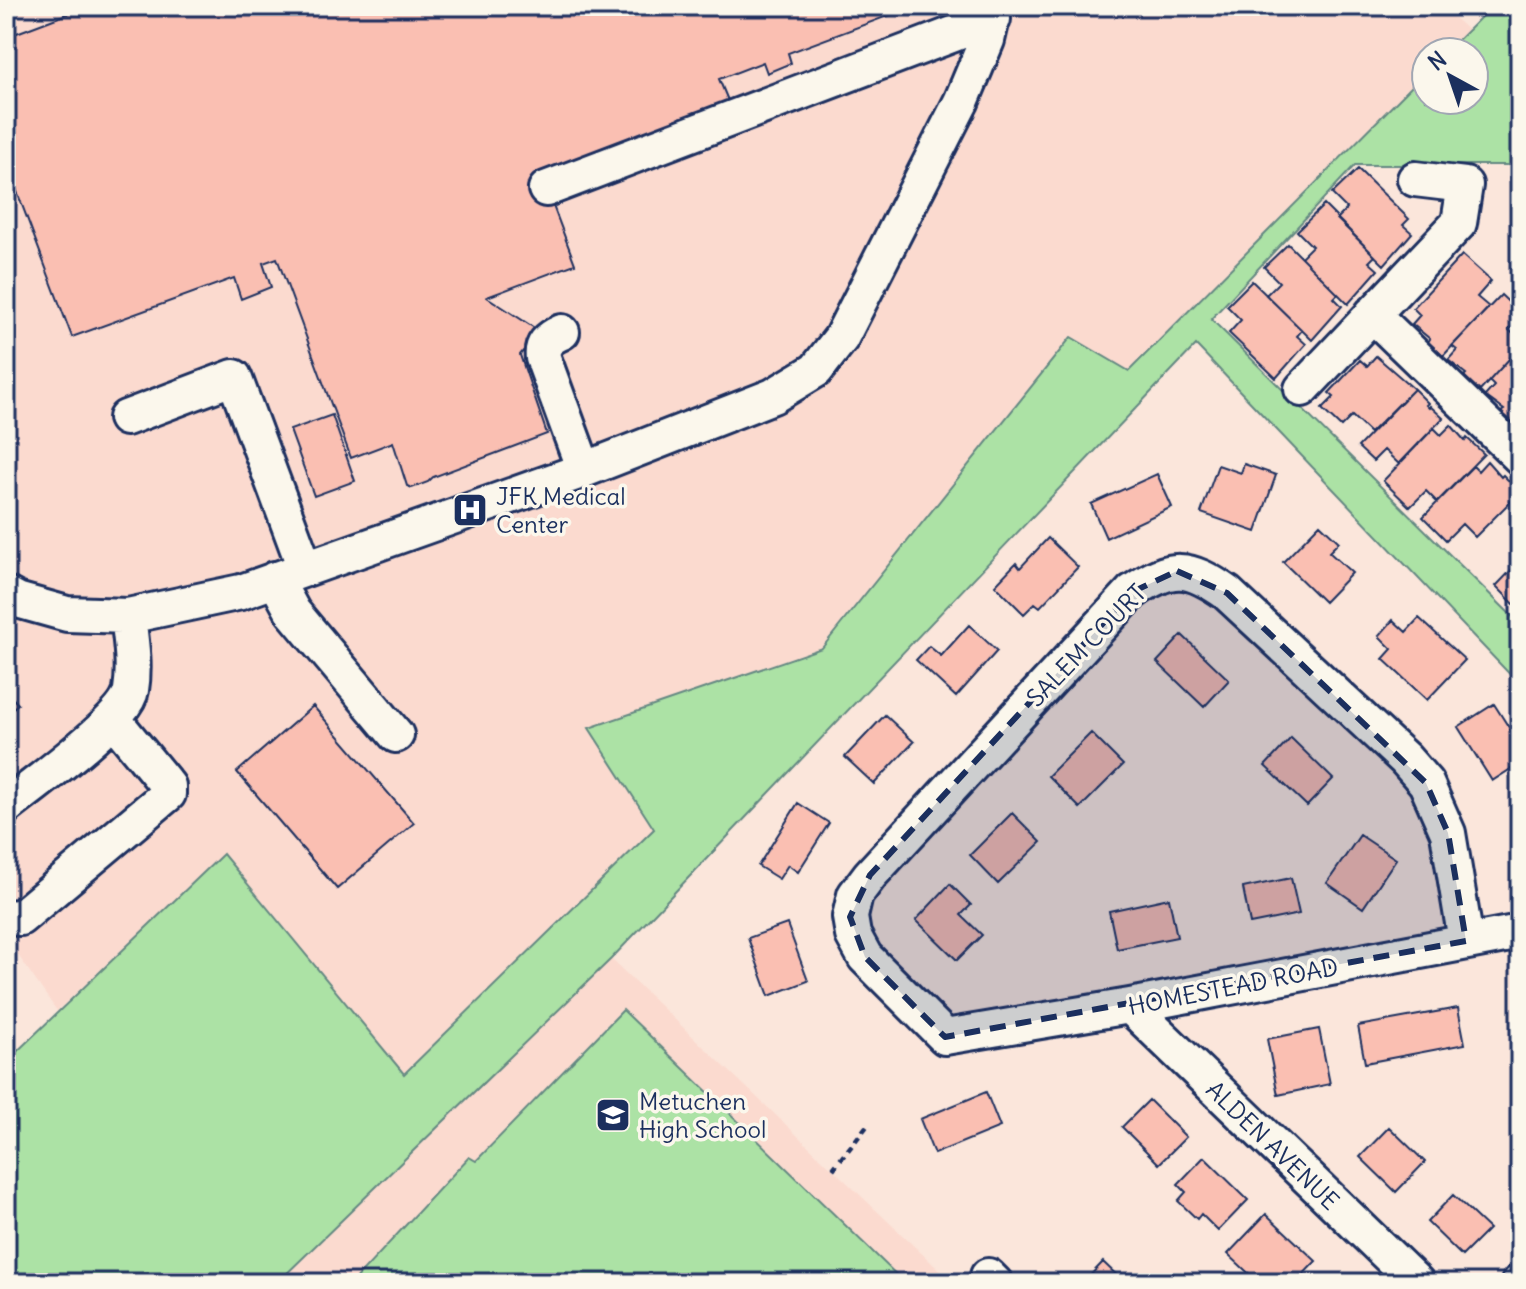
<svg xmlns="http://www.w3.org/2000/svg" width="1526" height="1289" viewBox="0 0 1526 1289" font-family="Delius,sans-serif">
  <style>
    .built { fill: #fbdacf }
    .green { fill: #ace2a5; stroke: #648882; stroke-width: 2 }
    .building { fill: #fabfb2; stroke: #1b2f5e; stroke-width: 2 }
    .lines { fill: none; stroke-linecap: round; stroke-linejoin: round }
    .minor-casing { stroke: #1b2f5e; stroke-width: 40 }
    .path { stroke: #1b2f5e; stroke-width: 5; stroke-dasharray: 6 6; stroke-linecap: butt }
    .minor { stroke: #fbf7ec; stroke-width: 34 }
    .marked { fill: #1b2f5e; fill-opacity: 0.2; stroke: #1b2f5e; stroke-width: 6; stroke-dasharray: 16 10; stroke-linejoin: round }
    .labels { text-anchor: middle; dominant-baseline: central; stroke-width: 7; stroke-linejoin: round; paint-order: stroke }
    .poi-label { font-size: 24px; fill: #1b2f5e; stroke: #fbf7ec; text-anchor: start }
    .street-label { font-size: 24px; fill: #1b2f5e; stroke: #fbf7ec }
  </style>
  <rect width="100%" height="100%" fill="#fbe6db"/>
  <filter id="ink" filterUnits="userSpaceOnUse"><feTurbulence type="fractalNoise" baseFrequency=".0125" numOctaves="2"/><feDisplacementMap in="SourceGraphic" scale="16" xChannelSelector="R" yChannelSelector="G"/><feConvolveMatrix kernelMatrix="1 2 1 2 8 2 1 2 1" color-interpolation-filters="sRGB"/></filter>
  <g filter="url(#ink)">
    <path class="built" d="M 6,6 L 1441,6 L 1468,30 L 1446,52 L 1426,52 L 1426,72 L 1129,371 L 1071,337 L 822,648 L 590,728 L 654,829 L 403,1075 L 223,855 L 57,1011 L 6,938 Z
      M 611,959 L 953,1283 L 277,1283 Z"/>
    <path class="green" d="M 1492,6 L 1520,6 L 1520,160 L 1514,165 L 1355,165 L 1211,319 L 1520,624 L 1520,685 L 1196,345 L 611,959 L 277,1283 L 6,1283 L 6,1062 L 223,854 L 404,1074 L 654,829 L 589,728 L 822,648 L 1071,337 L 1129,371 L 1426,72 L 1426,100 L 1474,100 L 1474,52 L 1446,52 Z
      M 623,1010 L 905,1283 L 352,1283 L 469,1157 L 476,1161 Z"/>
    <path class="building" d="M 88,6 L 890,6 L 893,14 L 788,53 L 791,63 L 767,73 L 763,62 L 719,79 L 729,103 L 544,182 L 575,264 L 487,297 L 539,331 L 520,355 L 547,434 L 433,477 L 428,482 L 412,488 L 407,486 L 393,442 L 351,458 L 277,258 L 263,263 L 271,287 L 241,299 L 234,278 L 72,337 L 16,189 L 6,192 L 6,37 Z
      M 1358,169 L 1409,219 L 1403,225 L 1412,233 L 1384,265 L 1337,219 L 1347,209 L 1332,194 Z
      M 1324,205 L 1375,256 L 1369,262 L 1378,270 L 1348,304 L 1301,257 L 1312,246 L 1297,231 Z
      M 1288,244 L 1338,294 L 1334,298 L 1342,306 L 1312,340 L 1266,295 L 1279,282 L 1264,267 Z
      M 1462,255 L 1491,281 L 1477,297 L 1489,307 L 1443,356 L 1428,342 L 1430,339 L 1412,324 L 1420,315 L 1413,308 Z
      M 1252,281 L 1302,330 L 1297,336 L 1306,344 L 1276,378 L 1229,333 L 1241,320 L 1227,306 Z
      M 1501,295 L 1520,313 L 1520,319 L 1509,330 L 1520,340 L 1520,347 L 1480,391 L 1464,376 L 1466,374 L 1448,360 L 1457,350 L 1452,346 Z
      M 1520,347 L 1520,423 L 1517,426 L 1501,412 L 1504,410 L 1485,396 L 1494,386 L 1489,381 Z
      M 1376,356 L 1414,389 L 1370,433 L 1352,416 L 1341,427 L 1322,409 L 1334,397 L 1329,393 L 1360,360 L 1367,366 Z
      M 1414,389 L 1428,403 L 1426,405 L 1429,408 L 1430,406 L 1443,418 L 1399,464 L 1384,450 L 1373,461 L 1358,447 Z
      M 332,415 L 355,481 L 314,496 L 290,430 Z
      M 1451,425 L 1465,441 L 1467,438 L 1484,454 L 1437,502 L 1426,491 L 1410,507 L 1383,481 L 1434,428 L 1441,435 Z
      M 1487,461 L 1501,477 L 1503,475 L 1520,492 L 1475,537 L 1462,524 L 1446,540 L 1423,517 L 1473,466 L 1478,471 Z
      M 1244,464 L 1276,475 L 1256,532 L 1201,513 L 1218,465 L 1241,473 Z
      M 1157,474 L 1172,507 L 1106,538 L 1091,504 Z
      M 1320,524 L 1339,542 L 1329,552 L 1352,573 L 1324,602 L 1283,562 Z
      M 1048,538 L 1078,567 L 1040,607 L 1035,603 L 1024,614 L 995,585 L 1016,563 L 1020,568 Z
      M 1520,561 L 1520,610 L 1496,586 Z
      M 1419,618 L 1465,660 L 1427,700 L 1383,659 L 1392,649 L 1379,636 L 1393,620 L 1406,632 Z
      M 969,625 L 997,651 L 956,697 L 916,660 L 929,646 L 941,656 Z
      M 1182,635 L 1229,680 L 1204,707 L 1157,662 Z
      M 6,691 L 18,704 L 6,714 Z
      M 1494,704 L 1520,745 L 1520,763 L 1492,781 L 1458,727 Z
      M 313,706 L 414,823 L 337,889 L 237,772 Z
      M 885,715 L 914,742 L 874,784 L 845,757 Z
      M 1091,733 L 1123,765 L 1080,808 L 1048,776 Z
      M 1291,738 L 1333,779 L 1307,806 L 1265,766 Z
      M 798,803 L 829,823 L 798,872 L 788,865 L 779,879 L 758,866 Z
      M 1012,813 L 1041,842 L 998,884 L 970,855 Z
      M 1360,835 L 1396,859 L 1363,908 L 1327,883 Z
      M 1291,878 L 1299,914 L 1250,924 L 1243,888 Z
      M 950,884 L 971,905 L 961,915 L 982,935 L 957,960 L 916,920 Z
      M 1169,898 L 1177,937 L 1117,949 L 1109,911 Z
      M 787,924 L 808,981 L 769,996 L 748,938 Z
      M 1458,1008 L 1465,1044 L 1365,1063 L 1358,1026 Z
      M 1319,1029 L 1330,1084 L 1278,1095 L 1267,1039 Z
      M 986,1092 L 1000,1127 L 934,1154 L 920,1119 Z
      M 1149,1100 L 1186,1137 L 1159,1164 L 1122,1127 Z
      M 1389,1127 L 1425,1162 L 1396,1192 L 1360,1157 Z
      M 1204,1157 L 1248,1200 L 1218,1231 L 1201,1214 L 1197,1219 L 1178,1201 L 1186,1192 L 1178,1184 Z
      M 1453,1195 L 1489,1229 L 1462,1256 L 1427,1222 Z
      M 1266,1214 L 1316,1261 L 1295,1283 L 1280,1283 L 1273,1277 L 1268,1283 L 1259,1283 L 1228,1254 Z
      M 1103,1262 L 1125,1283 L 1083,1283 Z"/>
    <g class="lines">
      <g class="minor-casing">
        <path id="minor" d="M 546,189 L 993,19
          M 1372,314 L 1520,457
          M 562,332 C 550,337 541,344 543,358 L 584,470
          M 1302,389 L 1459,223 L 1465,185 L 1415,179
          M 126,418 L 234,377 L 305,568
          M 275,579 L 293,612 L 396,735
          M 6,594 L 17,600 L 67,614 L 128,616 L 241,592 L 584,470 L 773,396 L 816,370 L 841,338 L 961,102 L 987,40 L 995,6
          M 6,807 C 32,786 127,718 131,690 C 135,666 131,640 128,616
          M 6,917 L 20,918 L 168,794 L 168,786 L 113,719
          M 1466,941 L 1448,833 L 1426,783 L 1405,759 L 1227,593 C 1188,566 1172,564 1132,592 L 870,875 L 855,895 L 850,917 L 853,935 L 865,957 L 945,1037 L 1130,1006 L 1520,932
          M 1130,1006 L 1417,1283
          M 988,1276 L 995,1283
          M 1519,1283 L 1520,1282"/>
      </g>
      <path class="path" d="M 833,1169 L 870,1122"/>
      <use href="#minor" class="minor"/>
    </g>
  </g>
  <path class="marked" d="M 1177,571 L 1227,593 L 1426,783 L 1448,833 L 1466,941 L 945,1037 L 865,957 L 850,917 L 870,875 L 1132,592 Z"/>
  <defs>
    <g id="hospital-square" transform="scale(1.8)"><rect x="-9" y="-9" width="18" height="18" rx="4" fill="#1b2f5e" stroke="#fbf7ec"/><path d="M-5-5h3v3.5h4V-5h3V5h-3V1.5h-4V5h-3Z" fill="#fff"/></g>
    <g id="school-square" transform="scale(1.8)"><rect x="-9" y="-9" width="18" height="18" rx="4" fill="#1b2f5e" stroke="#fbf7ec"/><path d="M0-5L7-2L0 1L-7-2ZM-4 1L0 2.5L4 1V4Q0 6-4 4Z" fill="#fff"/></g>
  </defs>
  <g fill-rule="evenodd">
    <use href="#hospital-square" x="470" y="510"/>
    <use href="#school-square" x="613" y="1115"/>
  </g>
  <g class="labels">
    <g class="poi-label">
      <text x="496" y="496">JFK Medical<tspan x="496" dy="28">Center</tspan></text>
      <text x="639" y="1101">Metuchen<tspan x="639" dy="28">High School</tspan></text>
    </g>
    <g class="street-label">
      <text transform="translate(1086 645) rotate(-46)">SALEM COURT</text>
      <text transform="translate(1233 986) rotate(-11)">HOMESTEAD ROAD</text>
      <text transform="translate(1273 1145) rotate(44)">ALDEN AVENUE</text>
    </g>
  </g>
  <rect width="1526" height="1289" fill="none" stroke="#fbf7ec" stroke-width="32"/>
  <rect x="16" y="16" width="1494" height="1257" fill="none" stroke="#1b2f5e" stroke-width="3" filter="url(#ink)"/>
  <g transform="translate(1450 76) rotate(320)"><circle r="38" fill="#fbf7ec" stroke="#a1a7b3" stroke-width="2"/>
  <path d="M0-6L14 30L0 20L-14 30Z" fill="#1b2f5e"/>
  <text y="-12" font-size="22" font-weight="bold" text-anchor="middle" fill="#1b2f5e">N</text>
  </g>
</svg>
